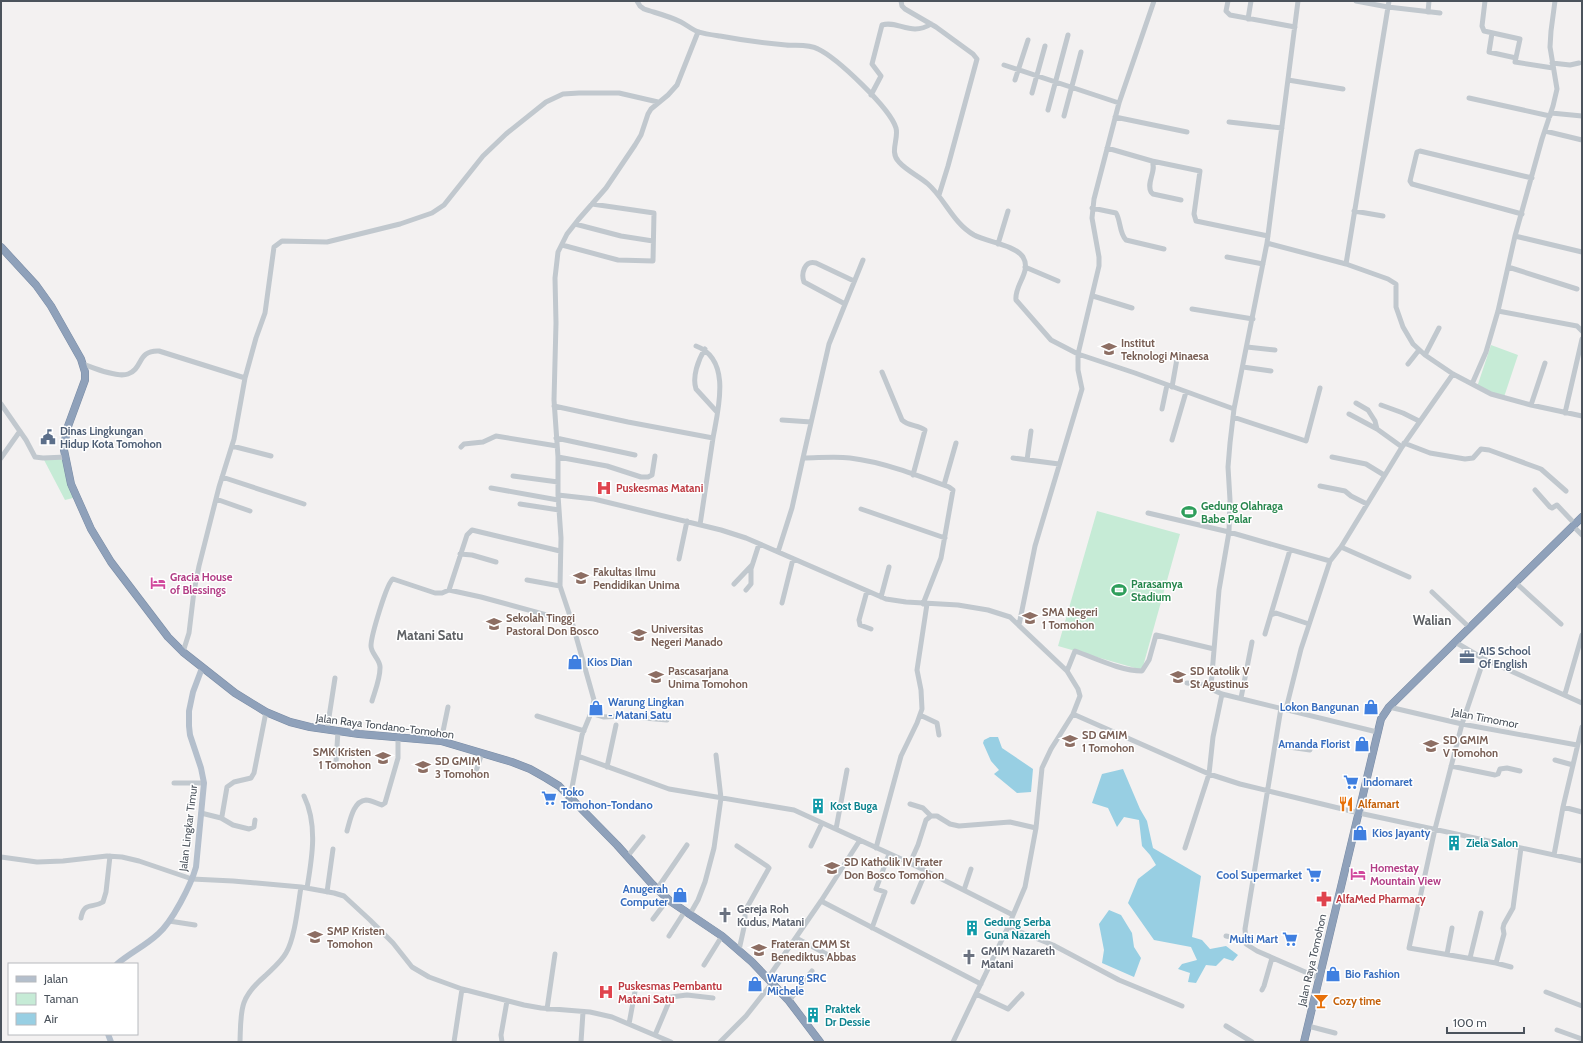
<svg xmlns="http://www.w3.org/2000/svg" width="1583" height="1043" viewBox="0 0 1583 1043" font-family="Cabin,sans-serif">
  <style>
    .green { fill: #c6ebd6 }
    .water { fill: #98cfe3 }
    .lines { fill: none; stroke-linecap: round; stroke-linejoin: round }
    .highway-casing { stroke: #7a8ca5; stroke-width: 8 }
    .minor { stroke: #c1c8ce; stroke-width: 5 }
    .major { stroke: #b4bfcc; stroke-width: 6 }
    .highway { stroke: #8fa1ba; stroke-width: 7 }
    .labels { text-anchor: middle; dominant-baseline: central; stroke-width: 3; stroke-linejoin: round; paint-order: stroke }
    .education-label { font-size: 11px; font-weight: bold; fill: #785e54; stroke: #fff; text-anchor: start }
    .service-label { font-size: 11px; font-weight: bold; fill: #4e5e75; stroke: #fff; text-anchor: start }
    .health-label { font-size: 11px; font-weight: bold; fill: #be3a42; stroke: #fff; text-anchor: start }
    .leisure-label { font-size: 11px; font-weight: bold; fill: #27864d; stroke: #fff; text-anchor: start }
    .hotel-label { font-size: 11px; font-weight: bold; fill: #b23c85; stroke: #fff; text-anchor: start }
    .shop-label { font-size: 11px; font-weight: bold; fill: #366cbe; stroke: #fff; text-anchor: start }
    .street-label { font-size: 11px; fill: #4b535c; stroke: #fff }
    .food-label { font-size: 11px; font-weight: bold; fill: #c56008; stroke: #fff; text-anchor: start }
    .culture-label { font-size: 11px; font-weight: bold; fill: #0d838f; stroke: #fff; text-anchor: start }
    .worship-label { font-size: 11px; font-weight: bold; fill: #5b616d; stroke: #fff; text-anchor: start }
    .quarter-label { font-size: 13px; font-weight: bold; fill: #5e6165; stroke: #fff }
  </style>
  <rect width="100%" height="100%" fill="#f3f1f1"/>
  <path class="green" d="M 1491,345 L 1518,355 L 1504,397 L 1477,387 Z
    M 66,457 L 77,497 L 65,500 L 43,458 Z
    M 1097,511 L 1180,534 L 1142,670 L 1058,646 Z"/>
  <path class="water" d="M 990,737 L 998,737 L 1002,748 L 1033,769 L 1031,792 L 1017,793 L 994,774 L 999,770 L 991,761 L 983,743 L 984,740 Z
    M 1123,769 L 1140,809 L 1147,821 L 1153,848 L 1201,876 L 1192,937 L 1202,940 L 1210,949 L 1226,946 L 1238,955 L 1233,961 L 1224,958 L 1216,966 L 1206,965 L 1196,983 L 1188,982 L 1190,973 L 1178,969 L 1182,964 L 1197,960 L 1191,947 L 1154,940 L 1128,903 L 1138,879 L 1156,865 L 1150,855 L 1142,846 L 1139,820 L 1124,817 L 1117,827 L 1108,808 L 1092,803 L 1102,774 Z
    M 1109,910 L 1121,915 L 1132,933 L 1134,947 L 1141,958 L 1134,977 L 1102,963 L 1104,950 L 1099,924 Z"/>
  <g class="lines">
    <g class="highway-casing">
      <path id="highway" d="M 1,247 L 36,285 L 51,306 L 81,359 L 85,372 L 85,380 L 67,429 L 65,441 L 64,450 L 71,484 L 91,529 L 111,562 L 168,637 L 183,652 L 235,693 L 266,712 L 290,722 L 310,727 L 359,734 L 441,741 L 512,762 L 530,769 L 546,778 L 559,786 L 617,845 L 652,884 L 670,901 L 722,936 L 752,962 L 789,1001 L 820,1042
        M 1304,1042 L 1381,719 L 1389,707 L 1582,517"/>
    </g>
    <path class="minor" d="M 637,1 L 640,6 L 644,9 C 656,13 669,16 681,22 C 687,25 692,30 699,32 C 705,34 713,35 720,36 C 741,40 764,43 786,45 C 796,46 809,44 818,49 C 837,58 890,108 896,128 C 899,139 889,152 899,162 C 907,171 919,176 928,184 C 945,199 953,223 974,235 C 987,242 1015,245 1023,257 C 1032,272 1014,285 1016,300 L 1051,340 L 1078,354 L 1135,373 L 1234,409
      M 901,1 L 902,6 L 905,9 L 936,27 L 973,54 L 977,59 L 948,166 L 939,195
      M 1228,1 L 1226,11 L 1230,15 L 1295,27
      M 1298,1 L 1267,243 L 1234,409 L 1230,443 L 1228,467 L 1230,500 L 1229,532 L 1219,590 L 1211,686 L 1213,690 L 1222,694 L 1377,732
      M 1356,1 L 1388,7 L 1440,13
      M 1389,1 L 1346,264 L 1388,279 L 1396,284 L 1396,307 L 1403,327 L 1413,344 L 1425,355 L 1453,374 L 1491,394 L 1531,405 L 1582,416
      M 1485,1 L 1482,26 L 1484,31 L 1520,39 L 1515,62 L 1553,68
      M 1428,12 L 1429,1
      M 1248,19 L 1251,1
      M 1492,33 L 1489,52 L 1516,58
      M 1552,63 L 1570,65 L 1579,63
      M 1004,65 L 1119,103
      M 1015,80 L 1028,40
      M 1288,80 L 1343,89
      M 1032,93 L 1045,46
      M 871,95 L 881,76 L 872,64 L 882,25 C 898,20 911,37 931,24
      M 1469,98 L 1550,116
      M 1048,110 L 1068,35
      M 1551,113 L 1582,116
      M 1064,116 L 1081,52
      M 1115,117 L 1187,132
      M 1229,122 L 1282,128
      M 1545,131 L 1582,140
      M 1107,148 L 1152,161 C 1157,171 1146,182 1151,192 L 1153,194 L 1181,200
      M 1152,161 L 1200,171 L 1194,214 L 1196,221 L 1268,236
      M 1092,208 L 1116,213 C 1121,221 1119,233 1126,240 L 1164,249
      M 1354,211 L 1383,216
      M 1522,214 L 1412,184 L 1410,181 L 1416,156 L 1417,152 L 1420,151 L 1532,178
      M 575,224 L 621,236 L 653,241
      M 1515,236 L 1582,252
      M 1267,243 L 1346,264
      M 998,244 L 1008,211
      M 562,245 L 618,260 L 653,261 L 654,213 L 592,204
      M 1227,257 L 1263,264
      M 863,260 L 829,344 L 803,458 C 818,458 835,456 850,458 C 883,462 917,475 949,487 L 953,490 L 941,558 L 923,604
      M 1025,267 L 1058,281
      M 1508,267 L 1577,289
      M 1093,296 L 1132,308
      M 845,304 L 804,282 C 801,274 804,260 816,263 L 854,281
      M 1192,309 L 1253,319
      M 1498,311 L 1577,326 L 1582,331
      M 696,346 C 732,359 718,410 713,438
      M 1247,347 L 1275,350
      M 705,349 C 698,360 692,377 696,389 L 717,412
      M 1425,355 L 1439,328
      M 83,364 C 94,368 117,378 128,374 C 143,369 137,350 159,351 L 245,378 L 234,439 L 219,487 L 199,566 L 194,591 L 189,633 L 183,652
      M 1408,364 L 1419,350
      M 1243,367 L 1271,371
      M 882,372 L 902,420 C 908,426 918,425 925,430 L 913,475
      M 245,378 L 256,338 L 265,313 L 274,247 L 282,241 L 327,242 L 400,224 L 432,213 L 444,205 L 483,156 L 506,134 L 546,102 L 563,94 L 579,93 L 619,93 L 658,102
      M 1472,384 L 1486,352 L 1498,311 L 1515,236 L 1542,139 L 1553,106 L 1557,89 L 1550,47 L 1551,31 L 1555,1
      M 1172,387 L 1178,353
      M 1356,403 L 1368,410 L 1375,421 L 1377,429 L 1402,447
      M 1,404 L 26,440 L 35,457 L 43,458 L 66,457
      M 1381,405 L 1403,413 L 1419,421
      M 1531,405 L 1545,363
      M 554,406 L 628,422 L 713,438 L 700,525
      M 1162,409 L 1167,385
      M 1565,413 L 1582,339
      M 1349,414 L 1377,429
      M 1233,417 L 1306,441 L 1320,388
      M 782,420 L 811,422
      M 556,438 L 635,455
      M 1172,440 L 1186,392
      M 1404,443 L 1430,453 L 1465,459 L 1473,458 L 1481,449 L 1489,450 L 1541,469 L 1566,491
      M 232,446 L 271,456
      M 461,447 L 464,444 L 483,442 L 496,436 L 557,446
      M 558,457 L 607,466 L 641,477 L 648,477 L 652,475 L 655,456
      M 1332,457 L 1366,464 L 1384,475
      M 1,458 L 20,431
      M 1013,458 L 1059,464
      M 1027,460 L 1031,431
      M 513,476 L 558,482
      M 222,477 L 304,504
      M 944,485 L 956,443
      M 1320,486 L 1345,491 L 1351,496 L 1367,504
      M 491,488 L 558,500
      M 1535,490 L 1550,507 L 1552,508 L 1557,505 L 1575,524
      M 558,495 L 558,457 L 554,400 L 556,323 L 555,278 L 558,252 L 567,234 L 578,220 L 606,188 L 635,145 L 641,135 L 648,114 L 651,109 L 668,95 L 677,85 L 698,32
      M 216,499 L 250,511
      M 520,504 L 559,510
      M 861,509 L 945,538
      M 1148,513 L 1229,532 L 1330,561
      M 1573,526 L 1582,535
      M 1341,547 L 1409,577
      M 778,552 L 792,508 L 803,458
      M 460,554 L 472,555 L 496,562
      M 679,559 L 687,521
      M 527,580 L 560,586
      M 1516,583 L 1561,624
      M 734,584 L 752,565
      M 449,590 L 467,535 L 472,530 L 560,551
      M 746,590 L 751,584 L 751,569 L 759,544
      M 867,591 L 859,620 L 860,625 L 871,629
      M 1432,592 L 1470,628
      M 881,597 L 889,567
      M 782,603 L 793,559
      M 1271,615 L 1276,613 L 1309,624
      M 1019,625 L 1035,546 L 1082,389 L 1078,370 L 1078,354 L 1099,266 L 1099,257 L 1092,218 L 1094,199 L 1119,103 L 1154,1
      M 1265,634 L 1290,550
      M 1455,642 L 1484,659 L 1582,703
      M 1484,659 L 1462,724 L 1435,829 L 1409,948 L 1496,963 L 1504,934 L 1503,928 L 1504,924 L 1513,908 L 1521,848
      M 1067,671 L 1075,651 C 1095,658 1121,671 1142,671 L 1149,660 L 1156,635 L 1214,649
      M 1187,683 L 1211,686
      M 1565,694 L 1582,635
      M 1241,698 L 1252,642
      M 372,701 C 375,691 380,679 380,668 C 381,660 371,654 371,646 C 371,636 387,582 393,579 L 435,593 L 442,593 L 449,590 L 481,597 L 572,622
      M 1389,707 L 1462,724 L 1577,745
      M 1281,708 L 1245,929 L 1246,944 L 1257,951 L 1319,978
      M 1286,709 L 1301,649 L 1330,561 L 1341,547 L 1402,447 L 1453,374
      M 591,713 L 604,717 L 621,716 L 667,720
      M 1073,714 L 1209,774 L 1240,784 L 1359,813 L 1582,861
      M 920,715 L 937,723 L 939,735
      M 537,716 L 584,731
      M 327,730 L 335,678
      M 441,741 L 448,707
      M 1275,745 L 1310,750
      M 578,756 L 669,789 L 794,810 L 910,863 L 1013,915
      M 1555,760 L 1573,765
      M 336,762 L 338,731
      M 1451,766 L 1495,775 L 1498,774 L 1500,769 L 1507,768 L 1520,771
      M 607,767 L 616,725
      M 474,777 L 482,753
      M 174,783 L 204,783
      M 304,796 C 318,825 312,858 307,888
      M 570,798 L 582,735 L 591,713 L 594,700 L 572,622 L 560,586 L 561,538 L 558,495 L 594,499 L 721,530 L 746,538 L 886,599 L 906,602 L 958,605 L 988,610 L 1010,617 L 1067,671 L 1078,689 L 1080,696 L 1073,714 L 1051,749 L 1042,768 L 1036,828 L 1025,887 L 1008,927 L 953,1042
      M 910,804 L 923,808 L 931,816
      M 1563,807 L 1582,812
      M 201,813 L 221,818 L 222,816 L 227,787 L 234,782 L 251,778 L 254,773 L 266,712
      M 221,818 L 233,825 L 249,829 L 254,827 L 255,820
      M 836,829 L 847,770
      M 347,831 C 350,821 353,801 366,800 C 372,800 377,804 382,805 L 385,803 L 398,758 L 398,738
      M 737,846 L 767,866 L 769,868 L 745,911 L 745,923 L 739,950
      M 811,846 L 822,823
      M 876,848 L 901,756 L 917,723 L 922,709 L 921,690 L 917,670 L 927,604
      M 1185,848 L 1209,774 L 1213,737 L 1222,694
      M 1554,855 L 1563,807 L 1582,727
      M 1,857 L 37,862 L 63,861 L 107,856 L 122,857 L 139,861 L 192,879 L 233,881 L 301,887 L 334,893 L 344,896 L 370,920 L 393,943 L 412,967 L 429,977 L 462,989 L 524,1005 L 541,1008 L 590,1012 L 612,1017 L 671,1042
      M 627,857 L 643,837
      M 910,863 L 918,845 L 926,820 L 931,816 L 937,816 L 950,824 L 959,826 L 1010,822 L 1036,828
      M 657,889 L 687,845
      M 964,890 L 971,869
      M 327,892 L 333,849
      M 821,901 L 981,984
      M 913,902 L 926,871
      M 690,914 L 698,900 L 705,882 L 714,848 L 721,798 L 716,755
      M 81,918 C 84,901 92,909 103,902 L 106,892 L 110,856
      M 653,919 L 668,899
      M 169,921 L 195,925
      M 1008,927 L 1053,945 L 1119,980 L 1182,1006
      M 872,928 L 885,892 L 876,889 L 889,854
      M 669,936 L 685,911
      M 1226,936 L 1246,940
      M 796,938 L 832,957
      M 1447,954 L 1452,928
      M 1470,958 L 1481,913
      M 1496,963 L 1511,967
      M 704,965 L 722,936
      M 768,978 L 821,901 L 860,840
      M 1262,990 L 1264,986 L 1272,958
      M 1546,992 L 1582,1006
      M 976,994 L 1008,1009 L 1022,994
      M 789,1001 L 812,971
      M 547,1009 L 555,954
      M 629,1024 L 636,986
      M 1226,1026 L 1252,1042
      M 1308,1026 L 1335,1033
      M 1557,1030 L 1582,1039
      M 655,1035 L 671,997 L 687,995 L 713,998
      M 240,1042 C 241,1010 239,998 265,976 C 272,969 281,962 286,953 C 295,938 298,905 301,887
      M 454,1042 L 462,989
      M 502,1042 L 501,1035 L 507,1001
      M 581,1042 L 583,1012
      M 720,1042 L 746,1016 L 772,983"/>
    <path class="major" d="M 117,964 C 130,953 145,946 158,934 C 172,922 191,885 196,867 L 204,783 L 201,768 L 190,735 L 189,726 L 189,711 L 193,692 L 202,668
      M 108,1034 L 111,1042"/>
    <use href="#highway" class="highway"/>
  </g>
  <defs>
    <g id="university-bare" transform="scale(1.2)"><path d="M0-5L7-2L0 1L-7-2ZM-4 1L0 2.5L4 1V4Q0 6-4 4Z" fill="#8d6e63" stroke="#fff" stroke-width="2.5" paint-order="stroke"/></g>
    <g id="civic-bare" transform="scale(1.2)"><path d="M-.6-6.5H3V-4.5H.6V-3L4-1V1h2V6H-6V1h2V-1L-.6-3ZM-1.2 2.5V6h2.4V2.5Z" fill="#5c6f8a" stroke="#fff" stroke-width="2.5" paint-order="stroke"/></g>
    <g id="hospital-bare" transform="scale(1.2)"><path d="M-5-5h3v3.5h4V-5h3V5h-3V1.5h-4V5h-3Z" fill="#e0444e" stroke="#fff" stroke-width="2.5" paint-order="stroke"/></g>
    <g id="stadium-bare" transform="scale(1.2)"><path d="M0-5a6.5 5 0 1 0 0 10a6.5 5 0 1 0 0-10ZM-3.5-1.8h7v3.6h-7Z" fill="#2e9e5b" stroke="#fff" stroke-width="2.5" paint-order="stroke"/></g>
    <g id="hotel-bare" transform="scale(1.2)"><path d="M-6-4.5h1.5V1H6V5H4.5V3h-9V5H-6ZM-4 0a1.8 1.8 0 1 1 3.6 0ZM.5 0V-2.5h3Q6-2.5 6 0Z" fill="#d1479c" stroke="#fff" stroke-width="2.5" paint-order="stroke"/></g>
    <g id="school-bare" transform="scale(1.2)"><path d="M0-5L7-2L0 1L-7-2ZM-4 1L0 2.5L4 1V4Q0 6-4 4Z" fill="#8d6e63" stroke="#fff" stroke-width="2.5" paint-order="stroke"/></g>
    <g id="office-bare" transform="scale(1.2)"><path d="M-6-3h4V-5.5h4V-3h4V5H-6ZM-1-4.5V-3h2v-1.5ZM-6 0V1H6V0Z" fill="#5c6f8a" stroke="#fff" stroke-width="2.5" paint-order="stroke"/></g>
    <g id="shop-bare" transform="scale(1.2)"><path d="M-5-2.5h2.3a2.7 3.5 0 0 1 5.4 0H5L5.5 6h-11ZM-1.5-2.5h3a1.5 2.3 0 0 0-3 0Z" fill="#3f7fe0" stroke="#fff" stroke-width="2.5" paint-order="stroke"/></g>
    <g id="supermarket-bare" transform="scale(1.2)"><path d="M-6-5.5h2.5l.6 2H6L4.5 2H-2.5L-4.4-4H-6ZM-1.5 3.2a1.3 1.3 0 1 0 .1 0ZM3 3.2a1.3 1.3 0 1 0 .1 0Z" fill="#3f7fe0" stroke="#fff" stroke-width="2.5" paint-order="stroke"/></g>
    <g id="restaurant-bare" transform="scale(1.2)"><path d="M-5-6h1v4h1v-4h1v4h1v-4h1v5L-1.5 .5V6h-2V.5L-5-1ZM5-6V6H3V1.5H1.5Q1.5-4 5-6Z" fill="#e8710a" stroke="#fff" stroke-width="2.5" paint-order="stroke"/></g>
    <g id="building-bare" transform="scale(1.2)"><path d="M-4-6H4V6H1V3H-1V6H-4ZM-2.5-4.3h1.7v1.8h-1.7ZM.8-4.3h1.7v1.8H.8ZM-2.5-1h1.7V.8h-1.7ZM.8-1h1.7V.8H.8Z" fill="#0f9aa8" stroke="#fff" stroke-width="2.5" paint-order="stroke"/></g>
    <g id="pharmacy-bare" transform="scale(1.2)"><path d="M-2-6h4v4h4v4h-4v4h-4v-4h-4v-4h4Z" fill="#e0444e" stroke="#fff" stroke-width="2.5" paint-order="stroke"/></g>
    <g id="church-bare" transform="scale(1.2)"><path d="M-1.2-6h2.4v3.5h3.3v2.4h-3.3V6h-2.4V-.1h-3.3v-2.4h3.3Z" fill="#6b7280" stroke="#fff" stroke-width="2.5" paint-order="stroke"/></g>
    <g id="bar-bare" transform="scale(1.2)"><path d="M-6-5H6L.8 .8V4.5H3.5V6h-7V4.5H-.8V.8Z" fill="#e8710a" stroke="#fff" stroke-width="2.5" paint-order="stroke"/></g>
  </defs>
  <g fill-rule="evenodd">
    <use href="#university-bare" x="1109" y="349"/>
    <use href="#civic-bare" x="48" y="437"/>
    <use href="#hospital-bare" x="604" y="488"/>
    <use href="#stadium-bare" x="1189" y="512"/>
    <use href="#university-bare" x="581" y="578"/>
    <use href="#hotel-bare" x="158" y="583"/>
    <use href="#stadium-bare" x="1119" y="590"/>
    <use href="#school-bare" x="1030" y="618"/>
    <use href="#university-bare" x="494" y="624"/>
    <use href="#university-bare" x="639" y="635"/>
    <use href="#office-bare" x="1467" y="657"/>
    <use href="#shop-bare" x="575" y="662"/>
    <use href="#university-bare" x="656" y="677"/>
    <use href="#school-bare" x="1178" y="677"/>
    <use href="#shop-bare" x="1371" y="707"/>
    <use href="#shop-bare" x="596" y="708"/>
    <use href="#school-bare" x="1070" y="741"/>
    <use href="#shop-bare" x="1362" y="744"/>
    <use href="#school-bare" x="1431" y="746"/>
    <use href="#school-bare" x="383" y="758"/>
    <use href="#school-bare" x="423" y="767"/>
    <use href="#supermarket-bare" x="1351" y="782"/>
    <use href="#supermarket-bare" x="549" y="798"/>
    <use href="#restaurant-bare" x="1346" y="804"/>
    <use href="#building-bare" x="818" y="806"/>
    <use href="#shop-bare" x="1360" y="833"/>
    <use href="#building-bare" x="1454" y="843"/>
    <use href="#school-bare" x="832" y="868"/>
    <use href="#hotel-bare" x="1358" y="874"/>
    <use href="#supermarket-bare" x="1314" y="875"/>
    <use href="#shop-bare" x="680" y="895"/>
    <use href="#pharmacy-bare" x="1324" y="899"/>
    <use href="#church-bare" x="725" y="915"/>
    <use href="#building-bare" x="972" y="928"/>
    <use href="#school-bare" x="315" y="937"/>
    <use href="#supermarket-bare" x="1290" y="939"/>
    <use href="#school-bare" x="759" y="950"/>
    <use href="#church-bare" x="969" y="957"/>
    <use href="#shop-bare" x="1333" y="974"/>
    <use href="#shop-bare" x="755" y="984"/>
    <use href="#hospital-bare" x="606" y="992"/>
    <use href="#bar-bare" x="1321" y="1001"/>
    <use href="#building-bare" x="813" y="1015"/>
  </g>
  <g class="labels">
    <g class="education-label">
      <text x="1121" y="343">Institut<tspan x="1121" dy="13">Teknologi Minaesa</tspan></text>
      <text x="593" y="572">Fakultas Ilmu<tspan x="593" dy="13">Pendidikan Unima</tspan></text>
      <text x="1042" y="612">SMA Negeri<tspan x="1042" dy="13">1 Tomohon</tspan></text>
      <text x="506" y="618">Sekolah Tinggi<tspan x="506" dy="13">Pastoral Don Bosco</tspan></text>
      <text x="651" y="629">Universitas<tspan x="651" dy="13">Negeri Manado</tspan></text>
      <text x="668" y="671">Pascasarjana<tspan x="668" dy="13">Unima Tomohon</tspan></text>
      <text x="1190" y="671">SD Katolik V<tspan x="1190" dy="13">St Agustinus</tspan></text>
      <text x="1082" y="735">SD GMIM<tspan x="1082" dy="13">1 Tomohon</tspan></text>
      <text x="1443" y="740">SD GMIM<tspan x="1443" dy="13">V Tomohon</tspan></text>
      <text x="371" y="752" text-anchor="end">SMK Kristen<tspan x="371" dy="13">1 Tomohon</tspan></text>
      <text x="435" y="761">SD GMIM<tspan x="435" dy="13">3 Tomohon</tspan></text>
      <text x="844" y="862">SD Katholik IV Frater<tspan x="844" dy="13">Don Bosco Tomohon</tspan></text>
      <text x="327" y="931">SMP Kristen<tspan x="327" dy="13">Tomohon</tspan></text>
      <text x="771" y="944">Frateran CMM St<tspan x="771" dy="13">Benediktus Abbas</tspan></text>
    </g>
    <g class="service-label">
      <text x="60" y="431">Dinas Lingkungan<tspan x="60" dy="13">Hidup Kota Tomohon</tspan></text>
      <text x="1479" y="651">AIS School<tspan x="1479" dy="13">Of English</tspan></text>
    </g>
    <g class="health-label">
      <text x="616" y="488">Puskesmas Matani</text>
      <text x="1336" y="899">AlfaMed Pharmacy</text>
      <text x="618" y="986">Puskesmas Pembantu<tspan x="618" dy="13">Matani Satu</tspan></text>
    </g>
    <g class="leisure-label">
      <text x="1201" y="506">Gedung Olahraga<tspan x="1201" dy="13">Babe Palar</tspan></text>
      <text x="1131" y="584">Parasamya<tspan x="1131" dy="13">Stadium</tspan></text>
    </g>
    <g class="hotel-label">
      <text x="170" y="577">Gracia House<tspan x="170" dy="13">of Blessings</tspan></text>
      <text x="1370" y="868">Homestay<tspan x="1370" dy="13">Mountain View</tspan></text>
    </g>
    <g class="shop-label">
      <text x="587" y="662">Kios Dian</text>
      <text x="608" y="702">Warung Lingkan<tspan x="608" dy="13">- Matani Satu</tspan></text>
      <text x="1359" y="707" text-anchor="end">Lokon Bangunan</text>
      <text x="1350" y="744" text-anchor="end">Amanda Florist</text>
      <text x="1363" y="782">Indomaret</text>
      <text x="561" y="792">Toko<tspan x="561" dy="13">Tomohon-Tondano</tspan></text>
      <text x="1372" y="833">Kios Jayanty</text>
      <text x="1302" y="875" text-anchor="end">Cool Supermarket</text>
      <text x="668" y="889" text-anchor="end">Anugerah<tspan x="668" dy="13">Computer</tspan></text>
      <text x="1278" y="939" text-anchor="end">Multi Mart</text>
      <text x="1345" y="974">Bio Fashion</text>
      <text x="767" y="978">Warung SRC<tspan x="767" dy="13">Michele</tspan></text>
    </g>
    <g class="street-label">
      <text transform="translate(1485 718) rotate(11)">Jalan Timomor</text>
      <text transform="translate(385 726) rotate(7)">Jalan Raya Tondano-Tomohon</text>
      <text transform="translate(188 828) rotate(-83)">Jalan Lingkar Timur</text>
      <text transform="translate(1312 960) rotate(-77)">Jalan Raya Tomohon</text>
    </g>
    <g class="food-label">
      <text x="1358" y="804">Alfamart</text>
      <text x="1333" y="1001">Cozy time</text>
    </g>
    <g class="culture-label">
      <text x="830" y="806">Kost Buga</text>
      <text x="1466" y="843">Ziela Salon</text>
      <text x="984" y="922">Gedung Serba<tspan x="984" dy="13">Guna Nazareh</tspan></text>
      <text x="825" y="1009">Praktek<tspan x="825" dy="13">Dr Dessie</tspan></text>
    </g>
    <g class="worship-label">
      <text x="737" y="909">Gereja Roh<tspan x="737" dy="13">Kudus, Matani</tspan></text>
      <text x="981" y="951">GMIM Nazareth<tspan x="981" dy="13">Matani</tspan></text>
    </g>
    <g class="quarter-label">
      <text x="1432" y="620">Walian</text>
      <text x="430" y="635">Matani Satu</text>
    </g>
  </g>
  <rect width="1583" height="1043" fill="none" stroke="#4b535c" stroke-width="4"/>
  <rect x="8" y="963" width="130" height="72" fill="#ffffff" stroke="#b7babe"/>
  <rect x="16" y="976" width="20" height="6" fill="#b4bfcc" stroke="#b7babe"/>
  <text x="44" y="983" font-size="12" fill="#4b535c">Jalan</text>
  <rect x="16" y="993" width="20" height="12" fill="#c6ebd6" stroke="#b7babe"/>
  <text x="44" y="1003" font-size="12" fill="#4b535c">Taman</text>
  <rect x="16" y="1013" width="20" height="12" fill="#98cfe3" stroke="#b7babe"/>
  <text x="44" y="1023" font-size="12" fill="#4b535c">Air</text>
  <path d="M1447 1027v6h77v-6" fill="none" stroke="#4b535c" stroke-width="2"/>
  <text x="1453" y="1027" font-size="12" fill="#4b535c" stroke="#ffffff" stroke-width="3" paint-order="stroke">100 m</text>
</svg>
